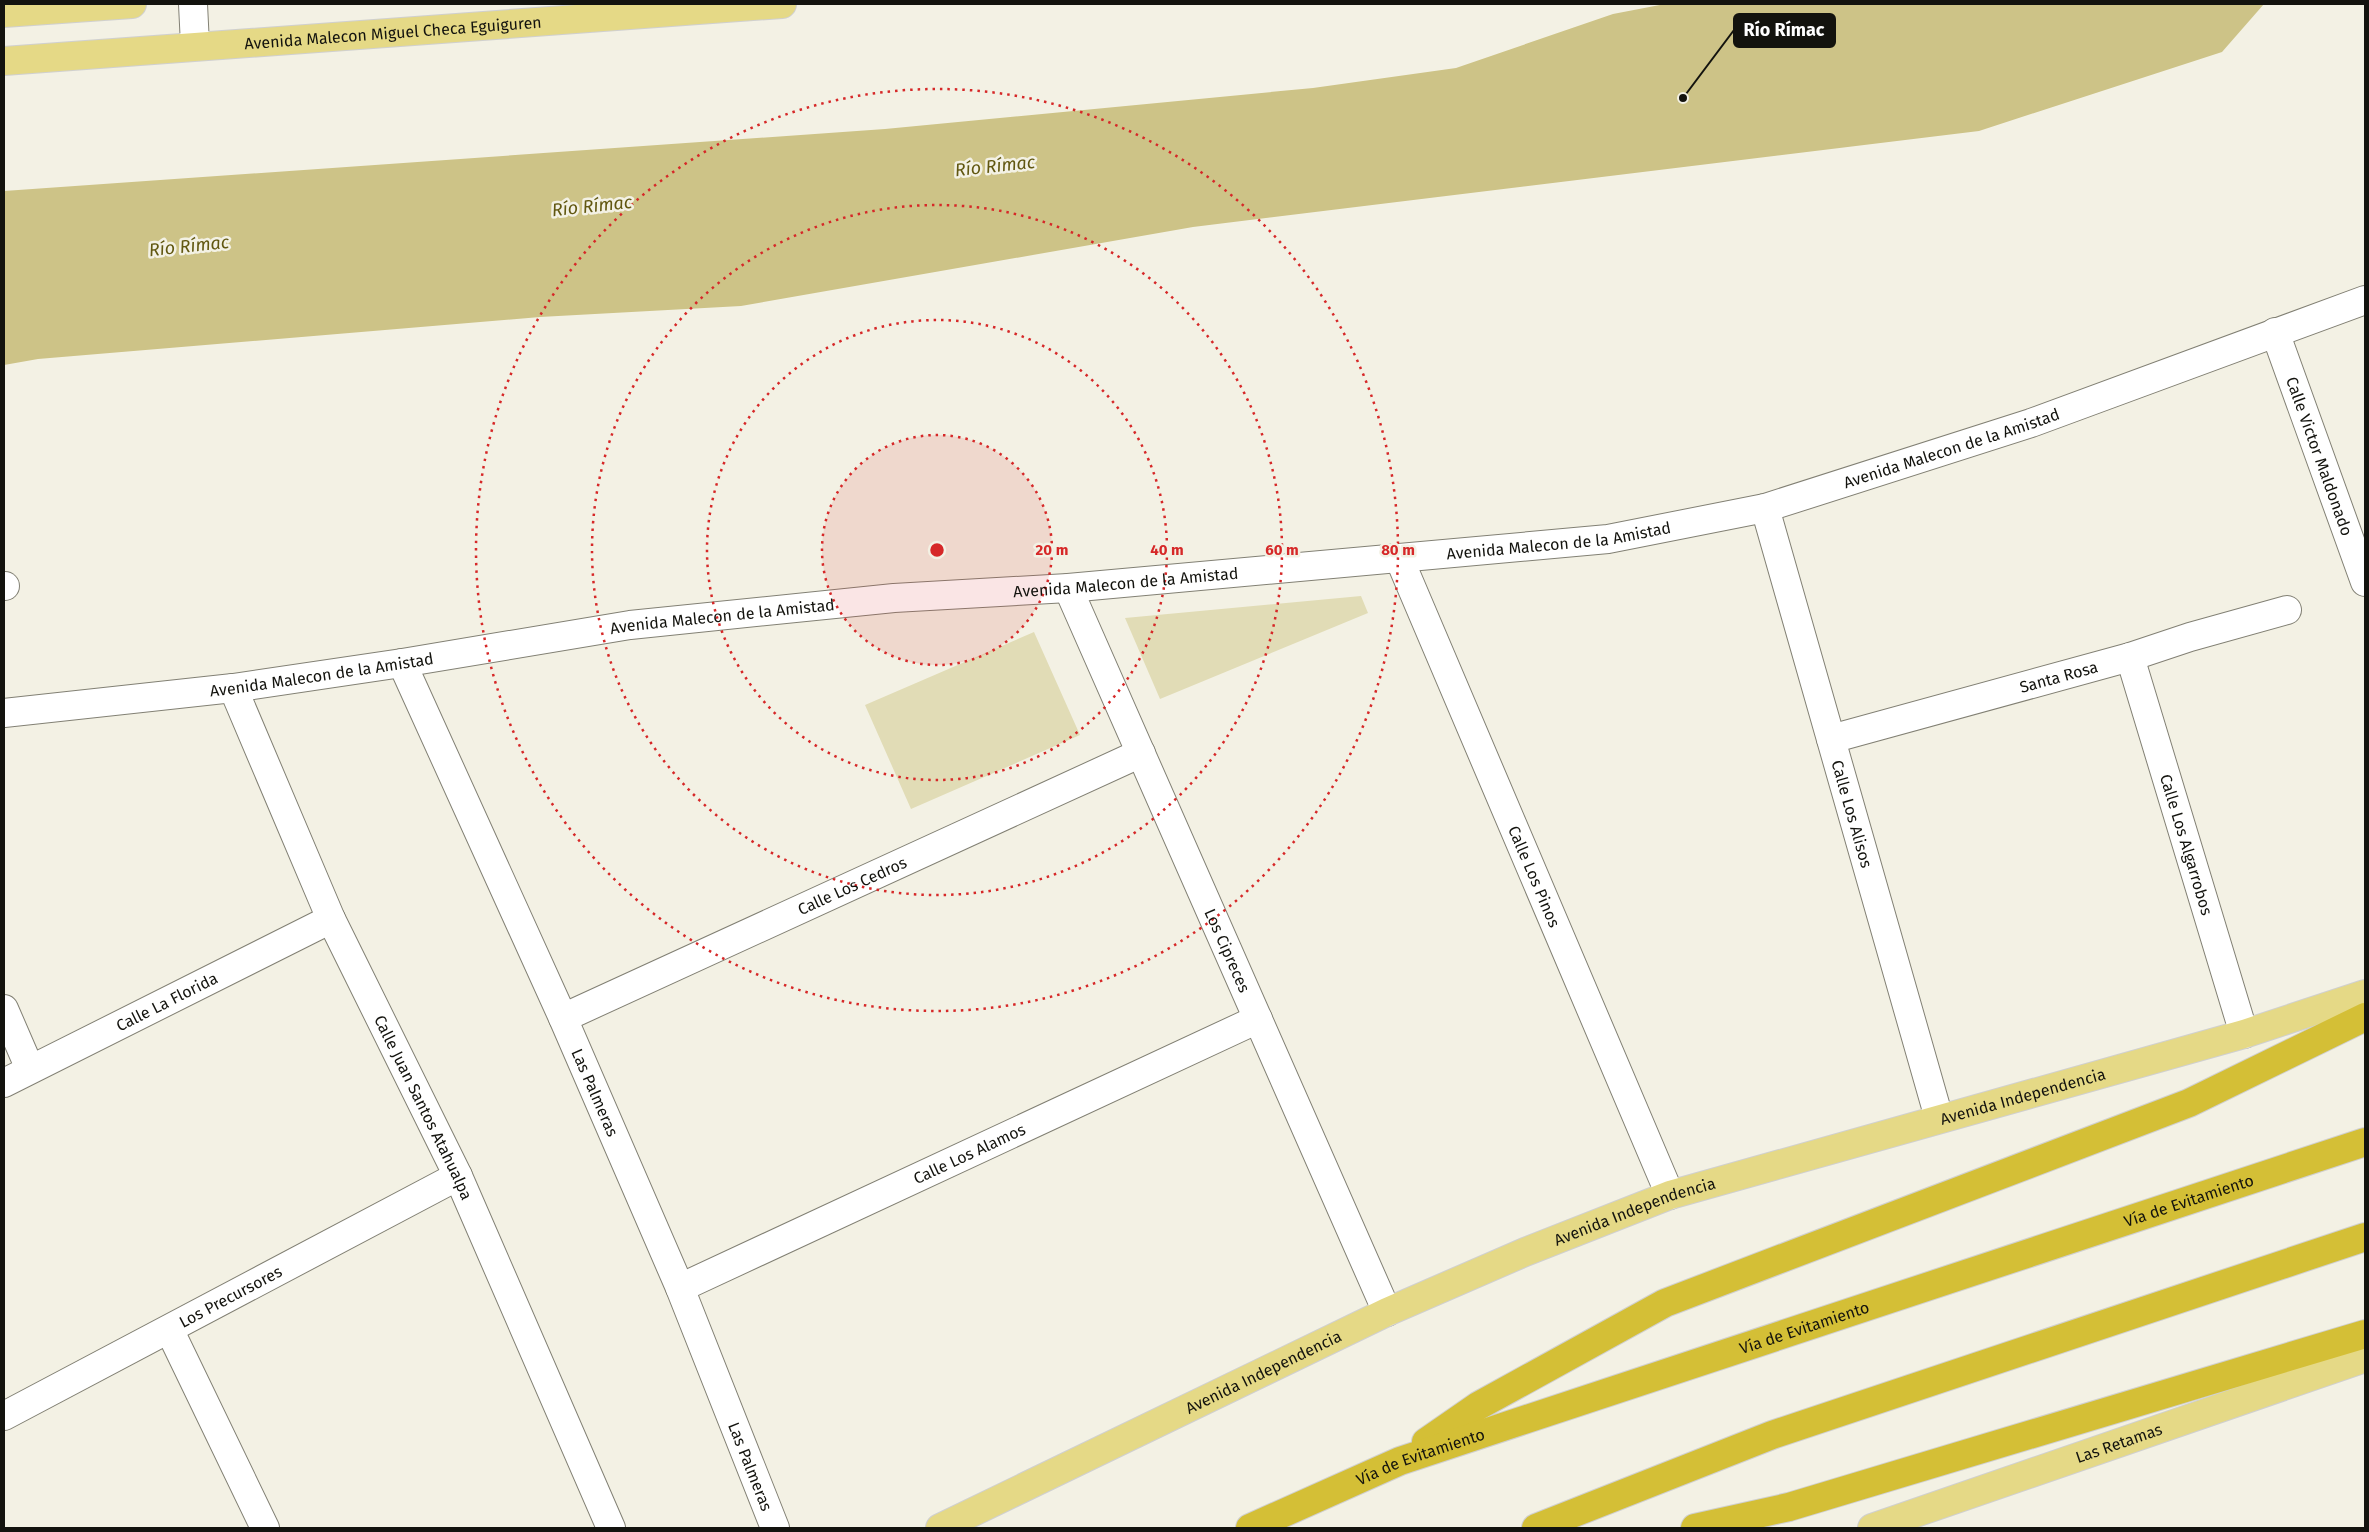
<svg xmlns="http://www.w3.org/2000/svg" width="2369" height="1532" viewBox="0 0 2369 1532" font-family="'Fira Sans',sans-serif">
  <style>
    .green { fill: #e1dcb6 }
    .water { fill: #cdc387 }
    .lines { fill: none; stroke-linecap: round; stroke-linejoin: round }
    .minor-casing { stroke: #828074; stroke-width: 30 }
    .major-casing { stroke: #d0d0cf; stroke-width: 30 }
    .highway-casing { stroke: #d0d0cf; stroke-width: 30 }
    .minor { stroke: #fff; stroke-width: 28 }
    .major { stroke: #e5d986; stroke-width: 28 }
    .highway { stroke: #d4bf36; stroke-width: 28 }
    .ring { fill: none; stroke: #d62828; stroke-width: 2.5; stroke-dasharray: 2.5 5 }
    .labels { text-anchor: middle; dominant-baseline: central; stroke-width: 5; stroke-linejoin: round; paint-order: stroke }
    .street-label { font-size: 16px; fill: #13130e; stroke: #f3f1e4 }
    .water-label { font-size: 18px; font-style: italic; fill: #615710; stroke: #f3f1e4 }
    .centre { fill: #d62828; stroke: #f3f1e4; stroke-width: 2.5 }
    .ring-label { font-size: 15px; text-anchor: middle; font-weight: bold; fill: #d62828; stroke: #f3f1e4; stroke-width: 5; stroke-linejoin: round; paint-order: stroke }
    .leader { fill: none; stroke: #13130e; stroke-width: 2 }
    .callout-dot { fill: #13130e; stroke: #f3f1e4; stroke-width: 2 }
    .callout { fill: #13130e; stroke: #13130e; stroke-width: 2 }
    .callout-label { font-size: 18px; text-anchor: middle; font-weight: bold; fill: #fff }
  </style>
  <rect width="100%" height="100%" fill="#f3f1e4"/>
  <path class="green" d="M 1361,596 L 1368,613 L 1160,699 L 1125,618 Z
    M 1034,632 L 1080,735 L 911,809 L 865,705 Z"/>
  <path class="water" d="M 1665,4 L 2264,4 L 2222,52 L 1979,131 L 1193,227 L 741,306 L 540,317 L 38,359 L 4,365 L 4,191 L 885,129 L 1313,88 L 1456,68 L 1613,14 Z"/>
  <g class="lines">
    <g class="minor-casing">
      <g id="minor">
        <path d="M 193,4 L 195,45"/>
        <path id="s1" d="M 2275,332 L 2365,582"/>
        <path id="s2" d="M 1765,508 L 1939,1118"/>
        <path id="s3" d="M 1399,558 L 1670,1195"/>
        <path d="M 4,586 L 5,586"/>
        <path id="s4" d="M 1068,588 L 1387,1312"/>
        <path id="s5" d="M 2130,657 L 2244,1034"/>
        <path id="s6" d="M 402,663 L 563,1018 L 680,1288 L 775,1528"/>
        <path id="s7" d="M 233,688 L 331,919 L 458,1176 L 611,1528"/>
        <path id="s8" d="M 4,713 L 233,688 L 402,663 L 630,625 L 894,598 L 1068,588 L 1608,539 L 1765,508 L 2031,423 L 2365,300"/>
        <path id="s9" d="M 1831,739 L 2130,657 L 2190,637 L 2287,610"/>
        <path d="M 4,1009 L 30,1069"/>
        <path id="s10" d="M 563,1018 L 1141,753"/>
        <path id="s11" d="M 4,1083 L 331,919"/>
        <path id="s12" d="M 680,1288 L 1258,1019"/>
        <path d="M 170,1331 L 265,1528"/>
        <path id="s13" d="M 4,1416 L 458,1176"/>
      </g>
    </g>
    <g class="major-casing">
      <g id="major">
        <path d="M 4,13 L 132,4"/>
        <path id="s14" d="M 4,61 L 782,4"/>
        <path id="s15" d="M 940,1528 L 1387,1312 L 1525,1252 L 1670,1195 L 2244,1034 L 2365,994"/>
        <path id="s16" d="M 1872,1528 L 2365,1358"/>
      </g>
    </g>
    <g class="highway-casing">
      <g id="highway">
        <path d="M 1426,1442 L 1478,1406 L 1665,1303 L 2189,1103 L 2365,1017"/>
        <path id="s17" d="M 1250,1528 L 1400,1461 L 2365,1142"/>
        <path d="M 1536,1528 L 1772,1435 L 2365,1237"/>
        <path d="M 1695,1528 L 1789,1507 L 2365,1334"/>
      </g>
    </g>
    <use href="#minor" class="minor"/>
    <use href="#major" class="major"/>
    <use href="#highway" class="highway"/>
  </g>
  <circle cx="937" cy="550" r="115" fill="#d62828" fill-opacity=".12"/>
  <g class="ring">
    <circle cx="937" cy="550" r="115"/>
    <circle cx="937" cy="550" r="230"/>
    <circle cx="937" cy="550" r="345"/>
    <circle cx="937" cy="550" r="461"/>
  </g>
  <g class="labels">
    <g class="street-label">
      <text stroke="none"><textPath href="#s14" startOffset="390">Avenida Malecon Miguel Checa Eguiguren</textPath></text>
      <text stroke="none"><textPath href="#s8" startOffset="1970">Avenida Malecon de la Amistad</textPath></text>
      <text stroke="none"><textPath href="#s1" startOffset="132">Calle Victor Maldonado</textPath></text>
      <text stroke="none"><textPath href="#s8" startOffset="1565">Avenida Malecon de la Amistad</textPath></text>
      <text stroke="none"><textPath href="#s8" startOffset="1130">Avenida Malecon de la Amistad</textPath></text>
      <text stroke="none"><textPath href="#s8" startOffset="725">Avenida Malecon de la Amistad</textPath></text>
      <text stroke="none"><textPath href="#s8" startOffset="320">Avenida Malecon de la Amistad</textPath></text>
      <text stroke="none"><textPath href="#s9" startOffset="236">Santa Rosa</textPath></text>
      <text stroke="none"><textPath href="#s2" startOffset="318">Calle Los Alisos</textPath></text>
      <text stroke="none"><textPath href="#s5" startOffset="196">Calle Los Algarrobos</textPath></text>
      <text stroke="none"><textPath href="#s3" startOffset="346">Calle Los Pinos</textPath></text>
      <text stroke="none"><textPath href="#s10" startOffset="318">Calle Los Cedros</textPath></text>
      <text stroke="none"><textPath href="#s4" startOffset="396">Los Cipreces</textPath></text>
      <text stroke="none"><textPath href="#s11" startOffset="182">Calle La Florida</textPath></text>
      <text stroke="none"><textPath href="#s6" startOffset="471">Las Palmeras</textPath></text>
      <text stroke="none"><textPath href="#s15" startOffset="1169">Avenida Independencia</textPath></text>
      <text stroke="none"><textPath href="#s7" startOffset="461">Calle Juan Santos Atahualpa</textPath></text>
      <text stroke="none"><textPath href="#s12" startOffset="319">Calle Los Alamos</textPath></text>
      <text stroke="none"><textPath href="#s17" startOffset="995">Vía de Evitamiento</textPath></text>
      <text stroke="none"><textPath href="#s15" startOffset="764">Avenida Independencia</textPath></text>
      <text stroke="none"><textPath href="#s13" startOffset="256">Los Precursores</textPath></text>
      <text stroke="none"><textPath href="#s17" startOffset="590">Vía de Evitamiento</textPath></text>
      <text stroke="none"><textPath href="#s15" startOffset="359">Avenida Independencia</textPath></text>
      <text stroke="none"><textPath href="#s16" startOffset="261">Las Retamas</textPath></text>
      <text stroke="none"><textPath href="#s17" startOffset="185">Vía de Evitamiento</textPath></text>
      <text stroke="none"><textPath href="#s6" startOffset="876">Las Palmeras</textPath></text>
    </g>
    <g class="water-label">
      <text transform="translate(995 166) rotate(-6)">Río Rímac</text>
      <text transform="translate(592 206) rotate(-6)">Río Rímac</text>
      <text transform="translate(189 246) rotate(-6)">Río Rímac</text>
    </g>
  </g>
  <circle cx="937" cy="550" r="8" class="centre"/>
  <g class="ring-label">
    <text x="1052" y="555">20 m</text>
    <text x="1167" y="555">40 m</text>
    <text x="1282" y="555">60 m</text>
    <text x="1398" y="555">80 m</text>
  </g>
  <path class="leader" d="M1683 98L1734 30"/>
  <circle class="callout-dot" cx="1683" cy="98" r="5"/>
  <rect class="callout" x="1734" y="14" width="101" height="33" rx="5"/>
  <g class="callout-label">
    <text x="1784" y="36">Río Rímac</text>
  </g>
  <rect width="2369" height="1532" fill="none" stroke="#13130e" stroke-width="10"/>
</svg>
